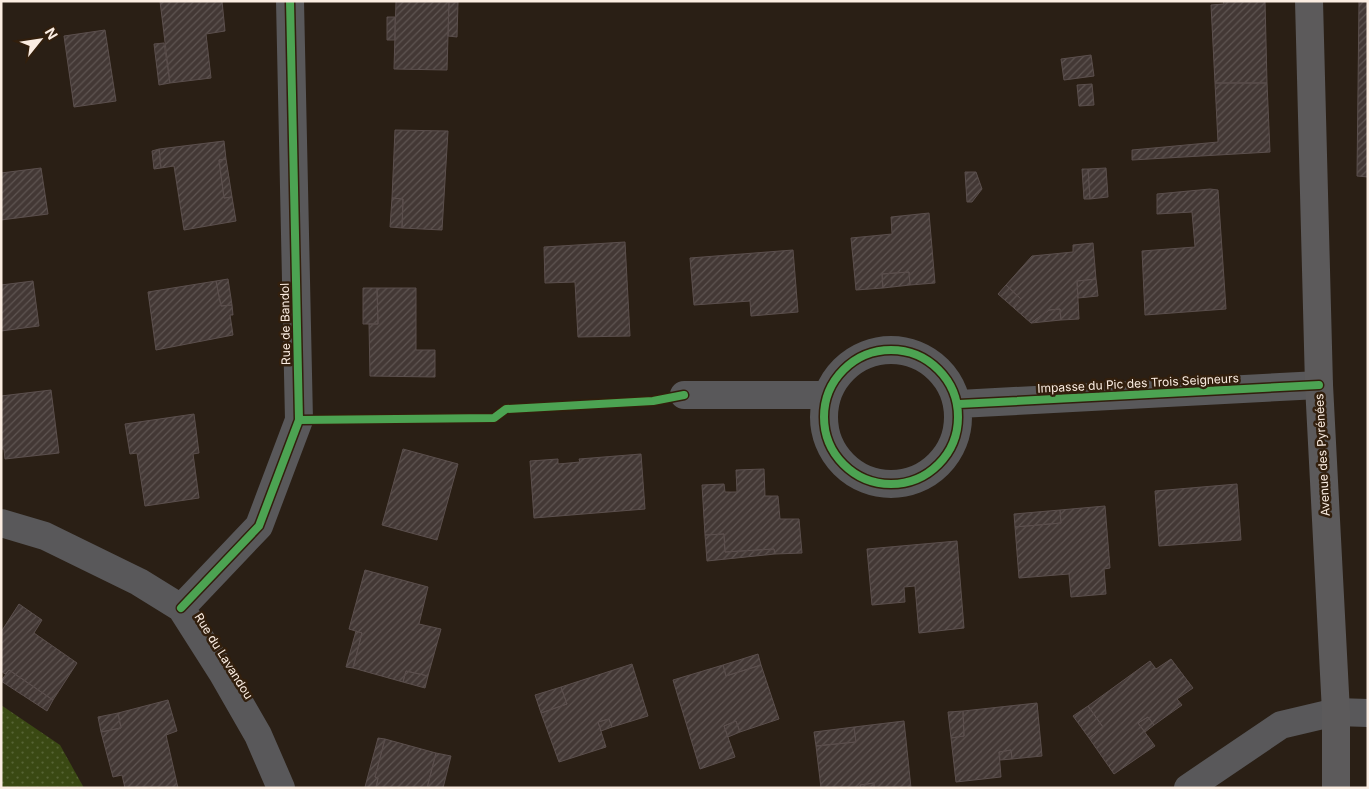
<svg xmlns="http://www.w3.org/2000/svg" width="1369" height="789" viewBox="0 0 1369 789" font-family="Inter,sans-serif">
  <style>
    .park { fill: url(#park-dots) }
    .building { fill: url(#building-hatch); stroke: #5b4f4d }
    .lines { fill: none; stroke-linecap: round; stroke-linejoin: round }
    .minor { stroke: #59585a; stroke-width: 28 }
    .secondary { stroke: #5c5a5b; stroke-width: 28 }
    .cycleway-casing { stroke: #321f0d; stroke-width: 11 }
    .cycleway { stroke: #4ca352; stroke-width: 8 }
    .labels { text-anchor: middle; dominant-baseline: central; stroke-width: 5; stroke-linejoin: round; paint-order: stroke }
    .street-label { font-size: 12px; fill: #fbede2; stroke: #321f0d }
  </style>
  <defs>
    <pattern id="park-dots" width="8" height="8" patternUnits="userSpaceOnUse" patternTransform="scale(1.25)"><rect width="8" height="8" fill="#3a4913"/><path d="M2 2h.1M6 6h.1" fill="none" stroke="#576435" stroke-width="1.8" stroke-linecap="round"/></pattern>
    <pattern id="building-hatch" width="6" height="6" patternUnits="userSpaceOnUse" patternTransform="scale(1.25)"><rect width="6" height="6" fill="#433835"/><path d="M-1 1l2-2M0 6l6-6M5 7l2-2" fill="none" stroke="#5f5552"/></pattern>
  </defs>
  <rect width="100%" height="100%" fill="#2a1f15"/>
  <path class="park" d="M 1,705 L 60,745 L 84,788 L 1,788 Z"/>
  <path class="building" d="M 160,1 L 222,1 L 225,31 L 206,34 L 211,78 L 170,83 Z
    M 396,1 L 449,1 L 447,70 L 394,69 Z
    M 1223,1 L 1265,1 L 1267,83 L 1215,83 L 1211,5 L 1224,4 Z
    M 1359,1 L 1368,1 L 1368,177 L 1357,176 Z
    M 449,2 L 458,2 L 457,37 L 448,36 Z
    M 387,17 L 395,17 L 395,40 L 387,40 Z
    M 105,30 L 116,101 L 74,107 L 64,36 Z
    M 164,43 L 170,83 L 159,85 L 154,44 Z
    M 1091,55 L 1094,76 L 1064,80 L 1061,59 Z
    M 1215,83 L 1267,83 L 1270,152 L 1132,160 L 1132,150 L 1218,142 Z
    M 1092,84 L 1094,105 L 1079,106 L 1077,85 Z
    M 395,130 L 448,131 L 442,230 L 402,228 L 403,199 L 392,198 Z
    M 224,141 L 226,159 L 219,160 L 224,198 L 232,197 L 236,221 L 184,230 L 174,166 L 161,168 L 159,149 Z
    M 159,149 L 161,168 L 154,169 L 152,151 Z
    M 226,159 L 232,197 L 224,198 L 219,160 Z
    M 41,168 L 48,214 L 1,220 L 1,173 Z
    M 1106,168 L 1108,197 L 1090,199 L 1088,169 Z
    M 1082,169 L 1088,169 L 1090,199 L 1084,199 Z
    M 965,172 L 976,172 L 982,189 L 972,202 L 967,202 Z
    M 1210,189 L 1218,190 L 1226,309 L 1145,315 L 1142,251 L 1195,247 L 1192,212 L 1157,214 L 1157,194 Z
    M 392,198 L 403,199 L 402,228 L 390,227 Z
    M 929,213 L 935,283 L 910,285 L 909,272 L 882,274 L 883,288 L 856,290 L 851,238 L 892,234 L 891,217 Z
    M 625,242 L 630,336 L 578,337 L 575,282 L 545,283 L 544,247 Z
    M 1093,243 L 1096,279 L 1077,281 L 1079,319 L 1061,320 L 1060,309 L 1049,310 L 1031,323 L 1014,308 L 1021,299 L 1006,285 L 1032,256 L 1073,252 L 1073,245 Z
    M 793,250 L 798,312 L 751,316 L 750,301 L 694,305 L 690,258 Z
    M 909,272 L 910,285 L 883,288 L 882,274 Z
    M 228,279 L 232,305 L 221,306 L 216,281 Z
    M 1096,279 L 1098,296 L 1078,298 L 1077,281 Z
    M 33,281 L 39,326 L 1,331 L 1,285 Z
    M 216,281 L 221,306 L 232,305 L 233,315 L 230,315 L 233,335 L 156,350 L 148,292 Z
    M 1006,285 L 1021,299 L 1014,308 L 998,294 Z
    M 363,288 L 377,288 L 378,324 L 363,324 Z
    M 377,288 L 416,288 L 416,350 L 435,350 L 435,377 L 370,376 L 369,324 L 378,324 Z
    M 1060,309 L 1061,320 L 1031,323 L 1049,310 Z
    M 51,390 L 59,453 L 5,459 L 4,449 L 1,449 L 1,396 Z
    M 194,414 L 199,453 L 193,454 L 199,498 L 145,506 L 137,453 L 130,454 L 125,424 Z
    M 403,449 L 458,464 L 437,540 L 382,525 Z
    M 641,454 L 645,509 L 534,518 L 530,461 L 558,459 L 558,464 L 580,462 L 579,459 Z
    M 764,469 L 765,496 L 778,496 L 780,519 L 799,519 L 802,553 L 775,554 L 774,549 L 725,552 L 724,534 L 705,535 L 702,485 L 724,484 L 725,492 L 737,492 L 736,470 Z
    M 1237,484 L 1241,540 L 1159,546 L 1155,491 Z
    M 1105,506 L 1110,568 L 1104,569 L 1106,594 L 1071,597 L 1069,574 L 1019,578 L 1015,527 L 1061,523 L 1060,510 Z
    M 1060,510 L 1061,523 L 1015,527 L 1014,514 Z
    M 724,534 L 725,552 L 774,549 L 775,554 L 707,561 L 705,535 Z
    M 957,541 L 964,628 L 919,633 L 915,586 L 904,587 L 905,602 L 872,605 L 867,549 Z
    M 365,570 L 428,587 L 419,624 L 441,629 L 428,676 L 406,671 L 403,682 L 353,668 L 362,633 L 349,629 Z
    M 19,604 L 42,620 L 34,633 L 77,663 L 53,700 L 9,670 L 5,674 L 1,671 L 1,632 Z
    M 356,631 L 362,633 L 353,668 L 346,667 Z
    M 758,654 L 761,665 L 726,676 L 723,665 Z
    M 1171,659 L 1193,688 L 1177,699 L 1182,705 L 1154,725 L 1148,717 L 1138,723 L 1155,746 L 1114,774 L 1089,738 L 1103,727 L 1088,706 L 1150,661 L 1156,669 Z
    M 632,664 L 648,716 L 612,727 L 609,719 L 598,722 L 606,747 L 559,762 L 541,713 L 567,704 L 561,687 Z
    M 723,665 L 726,676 L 761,665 L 779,719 L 740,732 L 736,721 L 724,726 L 735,757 L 700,769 L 673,680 Z
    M 9,670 L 53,700 L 47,711 L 1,681 Z
    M 406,671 L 428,676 L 425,688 L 403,682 Z
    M 561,687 L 567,704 L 541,713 L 535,695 Z
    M 168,700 L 177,731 L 166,735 L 178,788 L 125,788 L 122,775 L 113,777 L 101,732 L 121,728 L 118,713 Z
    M 1037,703 L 1042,756 L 1012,759 L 1011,750 L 999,752 L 1001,777 L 956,782 L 951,738 L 964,736 L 963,711 Z
    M 1088,706 L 1103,727 L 1089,738 L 1073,716 Z
    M 963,711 L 964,736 L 951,738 L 948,712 Z
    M 118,713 L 121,728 L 101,732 L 98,717 Z
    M 1148,717 L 1154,725 L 1145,732 L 1138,723 Z
    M 609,719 L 612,727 L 601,731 L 598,722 Z
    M 736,721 L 740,732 L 728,737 L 724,726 Z
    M 904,721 L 911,788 L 874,788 L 874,783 L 860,785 L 861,788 L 821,788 L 816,746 L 856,742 L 854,727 Z
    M 854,727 L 856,742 L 816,746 L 814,732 Z
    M 378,738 L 385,739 L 375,777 L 378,778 L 376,788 L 369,788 L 365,787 Z
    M 385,739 L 436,753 L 427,788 L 376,788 L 378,778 L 375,777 Z
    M 1011,750 L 1012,759 L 1000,760 L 999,752 Z
    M 436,753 L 451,756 L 443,788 L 427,788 Z
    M 874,783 L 874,788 L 861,788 L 860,785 Z"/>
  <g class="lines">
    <path class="minor" d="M824 417a67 67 0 1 1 134 0a67 67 0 1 1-134 0Z
      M 684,395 L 826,395
      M 959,404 L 1319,385
      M 1,523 L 45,536 L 139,582 L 181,608 L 223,674 L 258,735 L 281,788
      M 181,608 L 259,526 L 299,420 L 290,1
      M 1188,788 L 1281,725 L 1336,712 L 1368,713"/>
    <path class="secondary" d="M 1309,1 L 1319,385 L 1336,712 L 1336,788"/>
    <g class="cycleway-casing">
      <path id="cycleway" d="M824 417a67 67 0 1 1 134 0a67 67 0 1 1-134 0Z
        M 959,404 L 1319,385
        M 299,420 L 494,418 L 506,409 L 653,401 L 684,395
        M 181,608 L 259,526 L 299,420 L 290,1"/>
    </g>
    <use href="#cycleway" class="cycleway"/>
  </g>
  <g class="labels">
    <g class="street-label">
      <text transform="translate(285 324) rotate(-91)">Rue de Bandol</text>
      <text transform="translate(1138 383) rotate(-3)">Impasse du Pic des Trois Seigneurs</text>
      <text transform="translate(1322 455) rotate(-93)">Avenue des Pyrénées</text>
      <text transform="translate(224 656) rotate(58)">Rue du Lavandou</text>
    </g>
  </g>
  <rect width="1369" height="789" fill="none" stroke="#fbede2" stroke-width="5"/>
  <g transform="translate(40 40) rotate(60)" stroke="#321f0d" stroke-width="4" paint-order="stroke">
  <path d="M0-4L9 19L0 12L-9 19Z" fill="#fbede2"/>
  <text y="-8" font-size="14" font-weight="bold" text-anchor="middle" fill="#fbede2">N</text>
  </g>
</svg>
